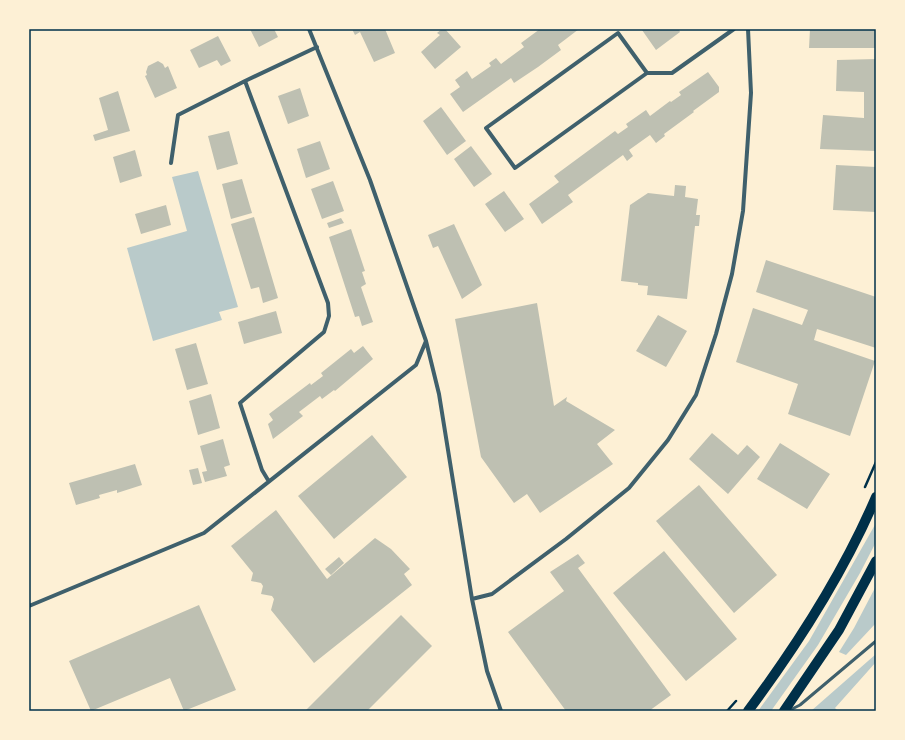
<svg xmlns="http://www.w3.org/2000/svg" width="905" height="740" viewBox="0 0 905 740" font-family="'Asap Condensed',sans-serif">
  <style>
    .green { fill: #b9caca }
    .building { fill: #bec0b2 }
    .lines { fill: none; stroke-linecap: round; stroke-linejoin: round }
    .path { stroke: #003049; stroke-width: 2.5 }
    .service { stroke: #3f606c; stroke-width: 3 }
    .minor { stroke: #3f606c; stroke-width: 4 }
    .primary { stroke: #003049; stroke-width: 10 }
    .neatline { fill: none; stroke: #003049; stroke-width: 1.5 }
  </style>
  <rect width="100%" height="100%" fill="#fdf0d5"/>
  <path class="green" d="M 198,171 L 238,307 L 219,312 L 222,320 L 153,341 L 127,248 L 187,231 L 172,177 Z
    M 876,523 L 876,542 L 860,573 L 818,645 L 771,711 L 758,711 L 809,641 Z
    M 876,586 L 876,623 L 846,655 L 839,652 L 854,628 Z
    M 876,654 L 876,662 L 835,708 L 838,711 L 811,711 Z"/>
  <path class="building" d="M 250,29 L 274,29 L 278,37 L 259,47 Z
    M 352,29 L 385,29 L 395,53 L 374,62 L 360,32 L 355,35 Z
    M 442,29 L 445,29 L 461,47 L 435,69 L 421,52 L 440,35 L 437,33 Z
    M 540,29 L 579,29 L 558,45 L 561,50 L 538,67 L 514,83 L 511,78 L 463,112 L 450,94 L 460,87 L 455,80 L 467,71 L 472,79 L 491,66 L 489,63 L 496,58 L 501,64 L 524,47 L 521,43 Z
    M 643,29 L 681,29 L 679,30 L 680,32 L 656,50 L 642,30 Z
    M 810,29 L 876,29 L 876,48 L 809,48 Z
    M 218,36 L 231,61 L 221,66 L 217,60 L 199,68 L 190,50 Z
    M 876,59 L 876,151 L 820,149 L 823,115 L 864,118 L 864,92 L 836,91 L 837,60 Z
    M 158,61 L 163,64 L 165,68 L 168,66 L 177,88 L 155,98 L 145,76 L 147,75 L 146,72 L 148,66 Z
    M 708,72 L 719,87 L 719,92 L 693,111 L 694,112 L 664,134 L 665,136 L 656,143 L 650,135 L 629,150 L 633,156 L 627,161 L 623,155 L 568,195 L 573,202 L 542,224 L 529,204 L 559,182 L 554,176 L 615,131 L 618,134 L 628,127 L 626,124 L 646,110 L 650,116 L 670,101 L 671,102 L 681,95 L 679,92 Z
    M 300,88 L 309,116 L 288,124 L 278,96 Z
    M 118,91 L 130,131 L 95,141 L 93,135 L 108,130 L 99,98 Z
    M 441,107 L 466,141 L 447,155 L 423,121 Z
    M 229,131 L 238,164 L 217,170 L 208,136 Z
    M 320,141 L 330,169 L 306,178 L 297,149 Z
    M 471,146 L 492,174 L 474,187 L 454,159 Z
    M 135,150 L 142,176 L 120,183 L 113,157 Z
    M 836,165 L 876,167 L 876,212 L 833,210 Z
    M 242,179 L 252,213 L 231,219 L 222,184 Z
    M 333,181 L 344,211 L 322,219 L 311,189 Z
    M 675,185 L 686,186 L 685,197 L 698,199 L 696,215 L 700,215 L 699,226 L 695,226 L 687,299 L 647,295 L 648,286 L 638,285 L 638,283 L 621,281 L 630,205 L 648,193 L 674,196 Z
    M 504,191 L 524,219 L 505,232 L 485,204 Z
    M 166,205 L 171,225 L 141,234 L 135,214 Z
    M 254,217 L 278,298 L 263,303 L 259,287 L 251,289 L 231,224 Z
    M 341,218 L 344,223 L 329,228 L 327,223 Z
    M 454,224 L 482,285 L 462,299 L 438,246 L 433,248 L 428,235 Z
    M 351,229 L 365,271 L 362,272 L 366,284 L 361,287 L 373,322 L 362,326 L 359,316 L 355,317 L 329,237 Z
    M 766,260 L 876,297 L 876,348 L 817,329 L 814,340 L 875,361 L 850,436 L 788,414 L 798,384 L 736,362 L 753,308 L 802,325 L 808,310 L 756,292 Z
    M 537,303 L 554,406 L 567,397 L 566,401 L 615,430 L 597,444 L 613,464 L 540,513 L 527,494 L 514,503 L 481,457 L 455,319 Z
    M 276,311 L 282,333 L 244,344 L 238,322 Z
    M 658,315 L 687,331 L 666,367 L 636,351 Z
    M 196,343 L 208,384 L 187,390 L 175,349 Z
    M 363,346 L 373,359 L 335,391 L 334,390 L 322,399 L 320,396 L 299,412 L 303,416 L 273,439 L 268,424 L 273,420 L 269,414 L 310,383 L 311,385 L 323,376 L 321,373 L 351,349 L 354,353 Z
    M 211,394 L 220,428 L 198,435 L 189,401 Z
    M 712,433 L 738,455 L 747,445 L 760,457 L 728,494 L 689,459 Z
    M 372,435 L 407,477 L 334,539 L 298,496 Z
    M 223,439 L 230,465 L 224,467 L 227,476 L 205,482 L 202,472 L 207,471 L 200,446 Z
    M 780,443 L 830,474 L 807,509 L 757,479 Z
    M 135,464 L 142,485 L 117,493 L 117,490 L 99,495 L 100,498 L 76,505 L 69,483 Z
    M 198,468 L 202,483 L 193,485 L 189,470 Z
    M 699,485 L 777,575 L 734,613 L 656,521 Z
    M 276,510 L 327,579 L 375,538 L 391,549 L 410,569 L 404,574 L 412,585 L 314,663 L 271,610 L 274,599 L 272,596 L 261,594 L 263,586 L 261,583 L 251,581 L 253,573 L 231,546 Z
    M 664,551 L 737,639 L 686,681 L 613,593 Z
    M 578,554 L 585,563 L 578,568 L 671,695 L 649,711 L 566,711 L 508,632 L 564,591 L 550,572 Z
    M 339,557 L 344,563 L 331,575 L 325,569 Z
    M 199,605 L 236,690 L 184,711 L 170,678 L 91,711 L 69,661 Z
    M 401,615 L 432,646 L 367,711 L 305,711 Z"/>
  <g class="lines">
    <path class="path" d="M 865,487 L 876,462
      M 727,711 L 736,701"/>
    <path class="service" d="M 788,711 L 800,705 L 876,641"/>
    <path class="minor" d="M 309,29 L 370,180 L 426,341 L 439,394 L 472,599 L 487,671 L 501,711
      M 618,33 L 647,73 L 515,168 L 486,128 Z
      M 647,73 L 672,73 L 734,29
      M 171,163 L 178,115 L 245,81
      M 268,480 L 262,470 L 240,403 L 324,332 L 329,316 L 328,303 L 245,81 L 317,47
      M 472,599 L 492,594 L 566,539 L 629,488 L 668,440 L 696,395 L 716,334 L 732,274 L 743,211 L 751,93 L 748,29
      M 29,606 L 204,533 L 416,365 L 426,341"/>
    <path class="primary" d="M 748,711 C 798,644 843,574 876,497
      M 784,711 L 839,630 L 876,561"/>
  </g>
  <rect width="905" height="740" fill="none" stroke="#fdf0d5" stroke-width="60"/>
  <rect x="30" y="30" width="845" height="680" class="neatline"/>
</svg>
